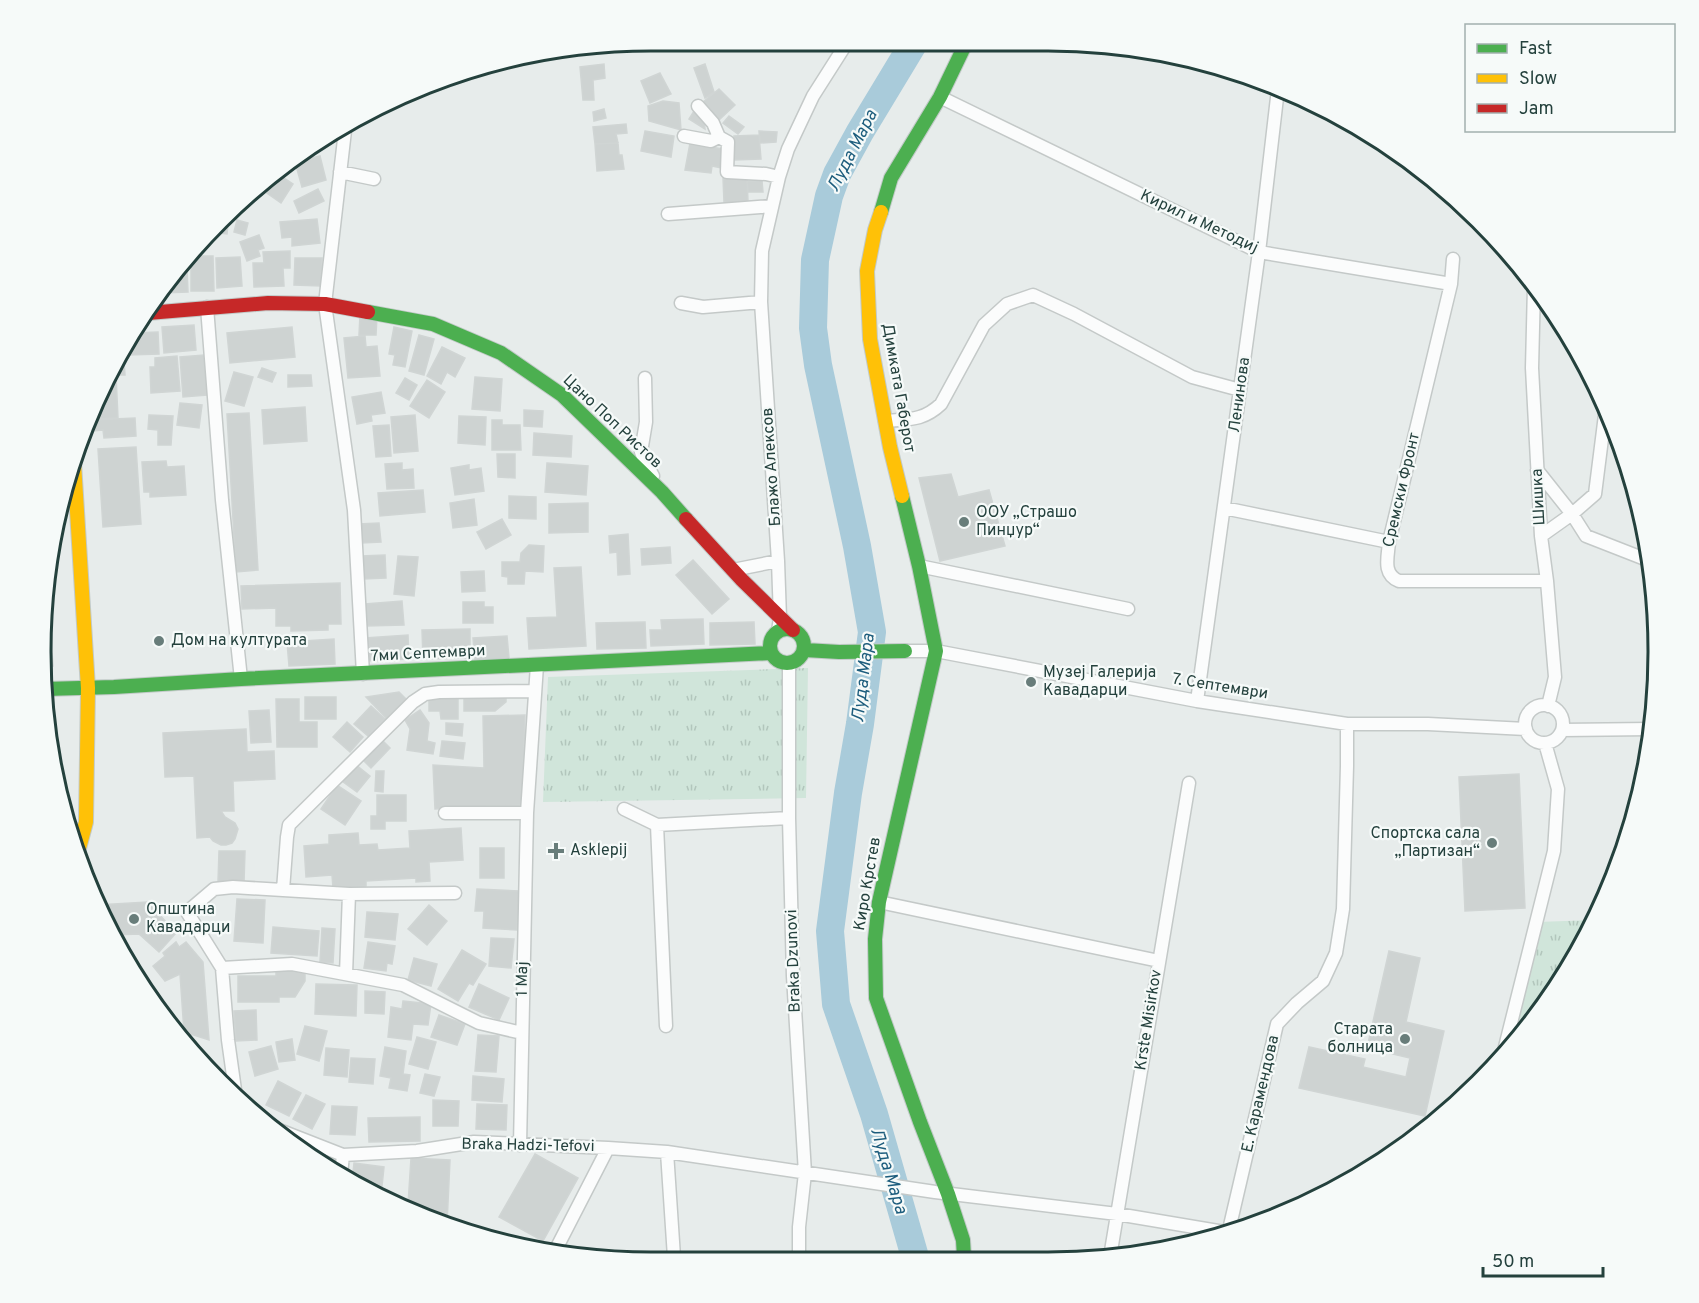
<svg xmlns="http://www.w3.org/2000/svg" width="1699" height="1303" viewBox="0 0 1699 1303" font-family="Overpass,sans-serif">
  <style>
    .park { fill: url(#park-tufts) }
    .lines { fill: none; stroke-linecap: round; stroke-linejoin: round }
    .river { stroke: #a9cbda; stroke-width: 28 }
    .building { fill: #ced3d2; stroke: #d0d5d4; stroke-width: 1.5 }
    .street-casing { stroke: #c4c9c8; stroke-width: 15 }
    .fast-casing { stroke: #c2cac8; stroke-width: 16 }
    .slow-casing { stroke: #c2cac8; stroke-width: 16 }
    .jam-casing { stroke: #c2cac8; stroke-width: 16 }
    .street { stroke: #fbfcfc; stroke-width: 12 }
    .fast { stroke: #4caf50; stroke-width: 14 }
    .slow { stroke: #ffc107; stroke-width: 14 }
    .jam { stroke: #c62828; stroke-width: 14 }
    .poi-dot { fill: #687d7a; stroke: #f6faf9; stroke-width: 2 }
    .labels { text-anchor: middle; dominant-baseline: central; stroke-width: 4.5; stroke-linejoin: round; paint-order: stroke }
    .street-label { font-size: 16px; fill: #24413d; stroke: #f6faf9 }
    .poi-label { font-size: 16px; fill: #24413d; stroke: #f6faf9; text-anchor: start }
    .water-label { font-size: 18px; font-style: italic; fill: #1d5d7d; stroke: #f6faf9 }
    .rim { fill: none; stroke: #24413d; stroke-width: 3 }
  </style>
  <defs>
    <pattern id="park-tufts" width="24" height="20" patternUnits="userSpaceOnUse" patternTransform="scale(1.5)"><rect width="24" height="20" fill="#d0e5da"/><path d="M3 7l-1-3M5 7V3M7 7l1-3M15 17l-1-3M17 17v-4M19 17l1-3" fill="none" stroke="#b2c6bc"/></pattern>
  </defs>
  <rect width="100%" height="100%" fill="#e7eceb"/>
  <path class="park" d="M 808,668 L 806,798 L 543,802 L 548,677 Z
    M 1593,920 L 1555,991 L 1524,1030 L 1514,1012 L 1537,922 Z"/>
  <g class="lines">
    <path class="river" d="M 915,41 L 860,132 L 837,174 L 829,196 L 815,260 L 813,328 L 818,365 L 857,546 L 872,632 L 860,724 L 848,793 L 830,931 L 836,1004 L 874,1114 L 915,1257"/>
  </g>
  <path class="building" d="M 604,64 L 605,78 L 593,80 L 594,100 L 583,100 L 580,67 Z
    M 705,64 L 714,92 L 705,98 L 694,68 Z
    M 660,73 L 671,94 L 650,103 L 641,81 Z
    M 719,89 L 735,105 L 718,121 L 703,102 Z
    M 663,101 L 679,103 L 681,130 L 649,121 L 648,106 Z
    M 604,109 L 606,118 L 594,121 L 593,112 Z
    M 694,111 L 704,119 L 705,129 L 689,119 Z
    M 729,116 L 744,127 L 738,134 L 723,123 Z
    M 626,124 L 627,133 L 616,134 L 618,143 L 595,144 L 593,127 Z
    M 645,131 L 674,136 L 671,157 L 641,151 Z
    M 759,131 L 777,132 L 776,142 L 760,143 Z
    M 759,135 L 761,159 L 734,160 L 734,136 Z
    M 618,143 L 619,155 L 622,155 L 624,169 L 597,171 L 595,144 Z
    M 690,143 L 723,149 L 722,168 L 712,166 L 711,173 L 685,170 Z
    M 320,156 L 326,180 L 302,187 L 295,162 Z
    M 278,174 L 293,184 L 281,203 L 264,191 L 271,180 Z
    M 723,178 L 747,178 L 748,202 L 724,202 Z
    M 747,181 L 762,181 L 763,192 L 748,192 Z
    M 318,189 L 324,201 L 299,213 L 294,201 Z
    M 226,215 L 229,215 L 227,234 L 210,232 L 219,220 Z
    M 317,219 L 320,243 L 292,246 L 292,237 L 282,238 L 280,222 Z
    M 237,220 L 248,223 L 245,235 L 234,232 Z
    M 259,235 L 264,248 L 258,250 L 260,256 L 247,261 L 240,242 Z
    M 290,251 L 290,268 L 283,268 L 284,286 L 254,287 L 253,263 L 264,263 L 263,252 Z
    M 191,256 L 213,256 L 214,291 L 191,291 Z
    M 240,257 L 242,286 L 217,288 L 216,258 Z
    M 295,258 L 322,258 L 321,286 L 294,285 Z
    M 181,269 L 187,269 L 188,292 L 163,293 Z
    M 360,315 L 377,316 L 376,335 L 359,335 Z
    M 194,325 L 196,350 L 164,353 L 162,327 Z
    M 292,327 L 295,357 L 230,363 L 227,333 Z
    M 394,327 L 412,331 L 405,367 L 393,365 L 395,355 L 389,354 Z
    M 158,332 L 159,354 L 128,355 L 128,339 L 133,333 Z
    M 419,335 L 434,339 L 424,375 L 409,371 Z
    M 365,336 L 366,347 L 377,346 L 380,376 L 348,378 L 344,338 Z
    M 442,347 L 465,358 L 455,377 L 447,372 L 441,384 L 427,376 Z
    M 121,349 L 123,349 L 125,375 L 116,375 L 118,418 L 92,419 Z
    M 204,355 L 207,395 L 183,397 L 180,357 Z
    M 177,356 L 180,391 L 151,393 L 150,367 L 155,367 L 155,358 Z
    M 262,368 L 276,373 L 272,382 L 258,377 Z
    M 234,372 L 253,377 L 244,406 L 225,401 Z
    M 288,375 L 311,375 L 312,386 L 288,387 Z
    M 475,377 L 502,379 L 500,411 L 472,409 Z
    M 405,378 L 417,385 L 409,400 L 396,393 Z
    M 427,380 L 445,392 L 429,418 L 410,406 Z
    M 381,392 L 385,413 L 371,415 L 372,421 L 357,424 L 352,397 Z
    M 180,403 L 202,405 L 199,428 L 177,425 Z
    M 305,407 L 307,441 L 264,444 L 262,410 Z
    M 524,410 L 543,411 L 542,427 L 524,426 Z
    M 249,413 L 258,570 L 236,572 L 227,414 Z
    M 149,415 L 173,416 L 171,445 L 158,445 L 158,430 L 148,429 Z
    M 415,415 L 418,451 L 394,453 L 391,417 Z
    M 459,416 L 486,417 L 485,445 L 458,443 Z
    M 135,418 L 136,436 L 104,438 L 103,430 L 93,431 L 92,420 Z
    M 492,420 L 502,420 L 502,425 L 520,425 L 521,450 L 492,450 Z
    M 389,425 L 391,456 L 376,457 L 373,426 Z
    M 534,433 L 572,436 L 571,457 L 533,455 Z
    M 136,447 L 141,524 L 103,527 L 98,449 Z
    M 497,454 L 515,454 L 515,478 L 498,477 Z
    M 166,461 L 167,467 L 184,466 L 186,495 L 150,497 L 150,492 L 144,492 L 142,462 Z
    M 402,463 L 402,470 L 413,469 L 414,488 L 387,489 L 385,464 Z
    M 547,463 L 588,466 L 586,495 L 545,492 Z
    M 469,465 L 469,470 L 481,468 L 484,491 L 455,495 L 451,468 Z
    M 951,474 L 958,497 L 989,490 L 1005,546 L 940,561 L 919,478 Z
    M 423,490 L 425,512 L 380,516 L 378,493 Z
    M 509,496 L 536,497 L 536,519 L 509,518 Z
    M 474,499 L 477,525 L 453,528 L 450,503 Z
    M 588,503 L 588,532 L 549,533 L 549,504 Z
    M 502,519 L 511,535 L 486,549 L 477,532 Z
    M 379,523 L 381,542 L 361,543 L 359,524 Z
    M 628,534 L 630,574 L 618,575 L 617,552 L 610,553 L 609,536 Z
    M 529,545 L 544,546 L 543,572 L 525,571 L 524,584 L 508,584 L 508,577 L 502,576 L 502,562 L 520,562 L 521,553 Z
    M 670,547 L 671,563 L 642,565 L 641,549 Z
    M 385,555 L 386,578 L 363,579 L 361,556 Z
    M 398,556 L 418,557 L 414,596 L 394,594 Z
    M 693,560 L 729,599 L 712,614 L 676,575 Z
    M 581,567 L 586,646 L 529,649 L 527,618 L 557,617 L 554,568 Z
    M 484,571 L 485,591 L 462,592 L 461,572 Z
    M 340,583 L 341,624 L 328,624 L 328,630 L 291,631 L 291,626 L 276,626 L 276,608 L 242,609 L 241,586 Z
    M 48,598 L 53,666 L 48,666 L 49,674 L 44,675 L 41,652 Z
    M 402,601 L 404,625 L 366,626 L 365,604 Z
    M 463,602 L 484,602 L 484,607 L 493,607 L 493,623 L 463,623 Z
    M 703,619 L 704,644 L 651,646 L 650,630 L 662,630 L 661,620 Z
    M 645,622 L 646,648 L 597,649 L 596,623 Z
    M 754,622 L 755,644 L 710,645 L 710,623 Z
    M 470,629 L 470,658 L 423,659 L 422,630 Z
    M 408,635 L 409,659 L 366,661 L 365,638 Z
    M 507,636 L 509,658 L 475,660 L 473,638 Z
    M 334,639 L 335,664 L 289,666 L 287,642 Z
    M 399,692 L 408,701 L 388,720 L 366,697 Z
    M 464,696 L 506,696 L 506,702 L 495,711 L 464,711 Z
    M 305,697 L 336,697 L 336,719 L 305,719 Z
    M 458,698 L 458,719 L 441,719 L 440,711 L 429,711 L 429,699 Z
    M 276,699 L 299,699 L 299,722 L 317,722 L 317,747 L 277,747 Z
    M 371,706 L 385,719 L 368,736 L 354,724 Z
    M 269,710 L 271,742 L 251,743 L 249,711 Z
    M 420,710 L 429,723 L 427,741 L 435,743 L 433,754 L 407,750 L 410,729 L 405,720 Z
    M 525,715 L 522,805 L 435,809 L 433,765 L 484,768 L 483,716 Z
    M 347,722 L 363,737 L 350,752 L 333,737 Z
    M 446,723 L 463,724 L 462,736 L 446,734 Z
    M 246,729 L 247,752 L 274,751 L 275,779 L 233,781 L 234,811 L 221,811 L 225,817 L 235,823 L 238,829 L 235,839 L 232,843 L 226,845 L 221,845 L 213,841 L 210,837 L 197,838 L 194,776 L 165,777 L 163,733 Z
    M 381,739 L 390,748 L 371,768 L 362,759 Z
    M 442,741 L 465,743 L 463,759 L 440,756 Z
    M 355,764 L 370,776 L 357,792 L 342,781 Z
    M 376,771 L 384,771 L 383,792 L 375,791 Z
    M 1519,774 L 1525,908 L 1465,911 L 1459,777 Z
    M 337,785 L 361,801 L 345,825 L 321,809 Z
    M 377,795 L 406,795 L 406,821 L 385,821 L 385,829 L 371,829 L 371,816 L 377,816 Z
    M 461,828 L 463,860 L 429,862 L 430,881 L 416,882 L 416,878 L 366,881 L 366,886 L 333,888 L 332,875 L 306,877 L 304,846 L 329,844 L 329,835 L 358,833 L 359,845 L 377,844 L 378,850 L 410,848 L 409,831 Z
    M 480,848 L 504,848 L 504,878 L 480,878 Z
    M 219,851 L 245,851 L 244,883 L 218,882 Z
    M 477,889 L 519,891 L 517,930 L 483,928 L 484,911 L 475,911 Z
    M 237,899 L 265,900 L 263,943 L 234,941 Z
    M 148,902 L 176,933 L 159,952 L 139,934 L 114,935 L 97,905 Z
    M 429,905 L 447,921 L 427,945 L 408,929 Z
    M 367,912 L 398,914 L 395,940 L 365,937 Z
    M 273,927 L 319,931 L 317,956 L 271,953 Z
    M 322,928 L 335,929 L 333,963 L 320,962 Z
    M 491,938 L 514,939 L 511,968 L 489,966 Z
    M 176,942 L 179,947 L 186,942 L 203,962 L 209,1040 L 184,1032 L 180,974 L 165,981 L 153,966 L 165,956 L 163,953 Z
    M 368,942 L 395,946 L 392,964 L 387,963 L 386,971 L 364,968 Z
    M 462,950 L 486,964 L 473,985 L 469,983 L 458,1001 L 438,989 Z
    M 1389,951 L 1420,958 L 1406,1022 L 1444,1031 L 1425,1116 L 1299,1088 L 1309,1047 L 1365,1059 L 1363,1067 L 1406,1077 L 1410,1058 L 1367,1048 Z
    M 414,958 L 437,964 L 431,986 L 408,980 Z
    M 276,971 L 305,971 L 305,981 L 295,997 L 279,997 L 279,1002 L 238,1002 L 238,976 L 276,976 Z
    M 316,984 L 357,985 L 356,1016 L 315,1014 Z
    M 479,984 L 509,998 L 499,1020 L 469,1007 Z
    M 365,991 L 385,992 L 384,1014 L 365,1013 Z
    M 403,1001 L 431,1004 L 428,1025 L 413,1024 L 411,1040 L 388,1037 L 391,1007 L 402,1009 Z
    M 256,1010 L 257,1040 L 236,1041 L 234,1011 Z
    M 439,1015 L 465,1024 L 457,1045 L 431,1037 Z
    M 305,1026 L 327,1031 L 319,1061 L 297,1054 Z
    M 478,1035 L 499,1036 L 496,1072 L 475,1071 Z
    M 417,1037 L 436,1042 L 428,1069 L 409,1064 Z
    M 292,1039 L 295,1060 L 279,1062 L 276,1042 Z
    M 271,1046 L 278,1069 L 255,1076 L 249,1052 Z
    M 385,1047 L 406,1051 L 403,1074 L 410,1075 L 407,1091 L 389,1088 L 391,1078 L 380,1076 Z
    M 326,1048 L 349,1050 L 347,1077 L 324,1075 Z
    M 351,1058 L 375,1059 L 373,1084 L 349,1082 Z
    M 425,1074 L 440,1077 L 434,1096 L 420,1093 Z
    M 473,1076 L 504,1079 L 502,1102 L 472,1100 Z
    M 278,1081 L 301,1093 L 289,1116 L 266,1105 Z
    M 306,1095 L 325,1104 L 312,1129 L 293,1119 Z
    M 433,1100 L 459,1101 L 458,1126 L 433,1126 Z
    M 477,1104 L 507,1105 L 506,1130 L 476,1129 Z
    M 332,1106 L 357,1107 L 355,1135 L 330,1134 Z
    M 420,1117 L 420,1141 L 369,1142 L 368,1118 Z
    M 535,1154 L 578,1178 L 543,1241 L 499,1217 Z
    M 411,1158 L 450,1160 L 447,1224 L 418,1216 L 401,1207 L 401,1204 L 408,1205 Z
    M 354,1163 L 384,1167 L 381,1196 L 352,1181 Z"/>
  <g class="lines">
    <g class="street-casing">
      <path id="street" d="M 940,97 L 1259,252 L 1451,284 L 1453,259
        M 698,106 L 713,123 L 719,137 L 728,142 L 727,172 L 766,174 L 779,177
        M 346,122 L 325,304 L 354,510 L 363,674
        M 684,136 L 711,141 L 719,137
        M 340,172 L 374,179
        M 668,214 L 772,206
        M 1451,284 L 1389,542 C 1388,557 1382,574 1399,581 L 1547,581
        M 1534,286 L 1532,368 L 1541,536 L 1547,581 L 1555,677 L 1548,706
        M 681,303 L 703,307 L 761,302
        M 207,307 L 222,500 L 241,679
        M 645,378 L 646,422 L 641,452 L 644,460 L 653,476
        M 885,421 C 909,419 923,421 941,404 L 984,325 L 1007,304 L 1033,295 L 1074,314 L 1192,377 L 1240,390
        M 1537,470 L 1572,514 L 1586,536 L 1650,561
        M 1224,508 L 1389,542
        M 1541,536 L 1572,514 L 1595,494 L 1606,407
        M 919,566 L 1128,609
        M 733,570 L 778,561
        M 778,631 L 780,618 L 778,561 L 761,302 L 762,251 L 779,177 L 788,149 L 813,96 L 848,41
        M 905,651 L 936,651 L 1197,701 L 1347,724 L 1428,724 L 1526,729
        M 789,664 L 789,818 L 793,976 L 805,1173 L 799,1227 L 799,1257
        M 1197,701 L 1259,252 L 1278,89
        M1525 724a19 19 0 1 1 38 0a19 19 0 1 1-38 0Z
        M 1562,730 L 1651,729
        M 624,809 L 657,825 L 789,818
        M 445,813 L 527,813
        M 657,825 L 666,1026
        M 283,890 L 287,837 L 289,825 L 413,702 L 425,694 L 439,692 L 535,691
        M 879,902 L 1159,961
        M 222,968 L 292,964 L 403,985 L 479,1023 L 522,1033
        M 346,974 L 349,894
        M 1503,1055 L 1554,851 L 1558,789 L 1545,743
        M 236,1097 L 228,1040 L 222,968 L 187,912 L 214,889 L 233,887 L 349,894 L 455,893
        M 274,1128 L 343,1155 L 417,1151 L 474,1142 L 608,1148 L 667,1152 L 935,1192 L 1117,1214 L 1230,1233
        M 520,1145 L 527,813 L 537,665
        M 667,1152 L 674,1257
        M 341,1175 L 343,1155
        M 1228,1234 L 1277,1024 L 1297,1003 L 1323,981 L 1336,953 L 1343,909 L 1347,766 L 1347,724
        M 554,1253 L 608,1148
        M 1110,1257 L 1189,783"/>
    </g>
    <g class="fast-casing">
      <path id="fast" d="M 881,212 L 891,178 L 940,97 L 967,41
        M 368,312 L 433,324 L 501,353 L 562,395 L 662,492 L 686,519
        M 902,496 L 919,566 L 936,651 L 879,902 L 875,939 L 876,998 L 920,1122 L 948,1194 L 963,1240 L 964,1257
        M770 646a17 17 0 1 1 34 0a17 17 0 1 1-34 0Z
        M 805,650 L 839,652 L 905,651
        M 45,689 L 114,687 L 241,679 L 771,653"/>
    </g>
    <g class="slow-casing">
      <path id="slow" d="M 881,212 L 875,230 L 867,271 L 870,339 L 890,447 L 902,496
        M 74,463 L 88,688 L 86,822 L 77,856"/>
    </g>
    <g class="jam-casing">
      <path id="jam" d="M 148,313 L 268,303 L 325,304 L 368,312
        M 686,519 L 742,580 L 793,630"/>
    </g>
    <use href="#street" class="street"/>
    <use href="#fast" class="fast"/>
    <use href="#slow" class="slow"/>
    <use href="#jam" class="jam"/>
  </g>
  <g class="poi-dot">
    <circle cx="964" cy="522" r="6"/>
    <circle cx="159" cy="641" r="6"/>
    <circle cx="1031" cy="682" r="6"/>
    <circle cx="1492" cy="843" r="6"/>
    <path d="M553 842h6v6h6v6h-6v6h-6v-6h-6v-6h6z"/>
    <circle cx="134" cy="919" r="6"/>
    <circle cx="1405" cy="1039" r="6"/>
  </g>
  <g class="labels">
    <g class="street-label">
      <text transform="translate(1199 222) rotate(25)">Кирил и Методиј</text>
      <text transform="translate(898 388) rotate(80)">Димката Габерот</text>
      <text transform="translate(1240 395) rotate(-82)">Ленинова</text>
      <text transform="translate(612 422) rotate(43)">Цано Поп Ристов</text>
      <text transform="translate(772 467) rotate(-94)">Блажо Алексов</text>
      <text transform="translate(1402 490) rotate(-77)">Сремски Фронт</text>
      <text transform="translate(1539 497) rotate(-93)">Шишка</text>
      <text transform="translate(428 654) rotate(-3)">7ми Септември</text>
      <text transform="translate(1220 687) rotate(9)">7. Септември</text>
      <text transform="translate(868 884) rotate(-80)">Киро Крстев</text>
      <text transform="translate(794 961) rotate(-92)">Braka Dzunovi</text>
      <text transform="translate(523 979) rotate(-89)">1 Maj</text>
      <text transform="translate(1149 1020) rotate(-81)">Krste Misirkov</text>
      <text transform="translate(1261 1094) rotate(-77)">Е. Карамендова</text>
      <text transform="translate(528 1146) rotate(1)">Braka Hadzi-Tefovi</text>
    </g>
    <g class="poi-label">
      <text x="976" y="513">ООУ „Страшо<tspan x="976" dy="18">Пинџур“</tspan></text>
      <text x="171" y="641">Дом на културата</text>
      <text x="1043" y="673">Музеј Галерија<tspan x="1043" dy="18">Кавадарци</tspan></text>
      <text x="1480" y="834" text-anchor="end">Спортска сала<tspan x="1480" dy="18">„Партизан“</tspan></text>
      <text x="570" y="851">Asklepij</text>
      <text x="146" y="910">Општина<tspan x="146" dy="18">Кавадарци</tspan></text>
      <text x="1393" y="1030" text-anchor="end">Старата<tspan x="1393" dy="18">болница</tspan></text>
    </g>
    <g class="water-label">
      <text transform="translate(853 151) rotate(-63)">Луда Мара</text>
      <text transform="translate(864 678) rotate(-83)">Луда Мара</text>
      <text transform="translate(888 1171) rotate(73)">Луда Мара</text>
    </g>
  </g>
  <path d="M0 0H1699V1303H0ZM651 51H1048A600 600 0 0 1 1648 651V652A600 600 0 0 1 1048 1252H651A600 600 0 0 1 51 652V651A600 600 0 0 1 651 51Z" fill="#f6faf9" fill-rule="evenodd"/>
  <path class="rim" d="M651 51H1048A600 600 0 0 1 1648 651V652A600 600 0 0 1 1048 1252H651A600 600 0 0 1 51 652V651A600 600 0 0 1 651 51Z"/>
  <rect x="1465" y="24" width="210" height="108" fill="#f6faf9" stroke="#a2b0ae" stroke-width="1.5"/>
  <rect x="1477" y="44" width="30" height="9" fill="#4caf50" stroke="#a2b0ae" stroke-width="1.5"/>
  <text x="1519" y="54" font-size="18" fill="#24413d">Fast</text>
  <rect x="1477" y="74" width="30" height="9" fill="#ffc107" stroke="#a2b0ae" stroke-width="1.5"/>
  <text x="1519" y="84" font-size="18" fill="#24413d">Slow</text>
  <rect x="1477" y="104" width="30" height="9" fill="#c62828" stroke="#a2b0ae" stroke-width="1.5"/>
  <text x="1519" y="114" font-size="18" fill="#24413d">Jam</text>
  <path d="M1483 1267v9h120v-9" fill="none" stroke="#24413d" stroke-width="3"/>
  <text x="1492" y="1267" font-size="18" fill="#24413d" stroke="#f6faf9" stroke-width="4.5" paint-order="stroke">50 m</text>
</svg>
